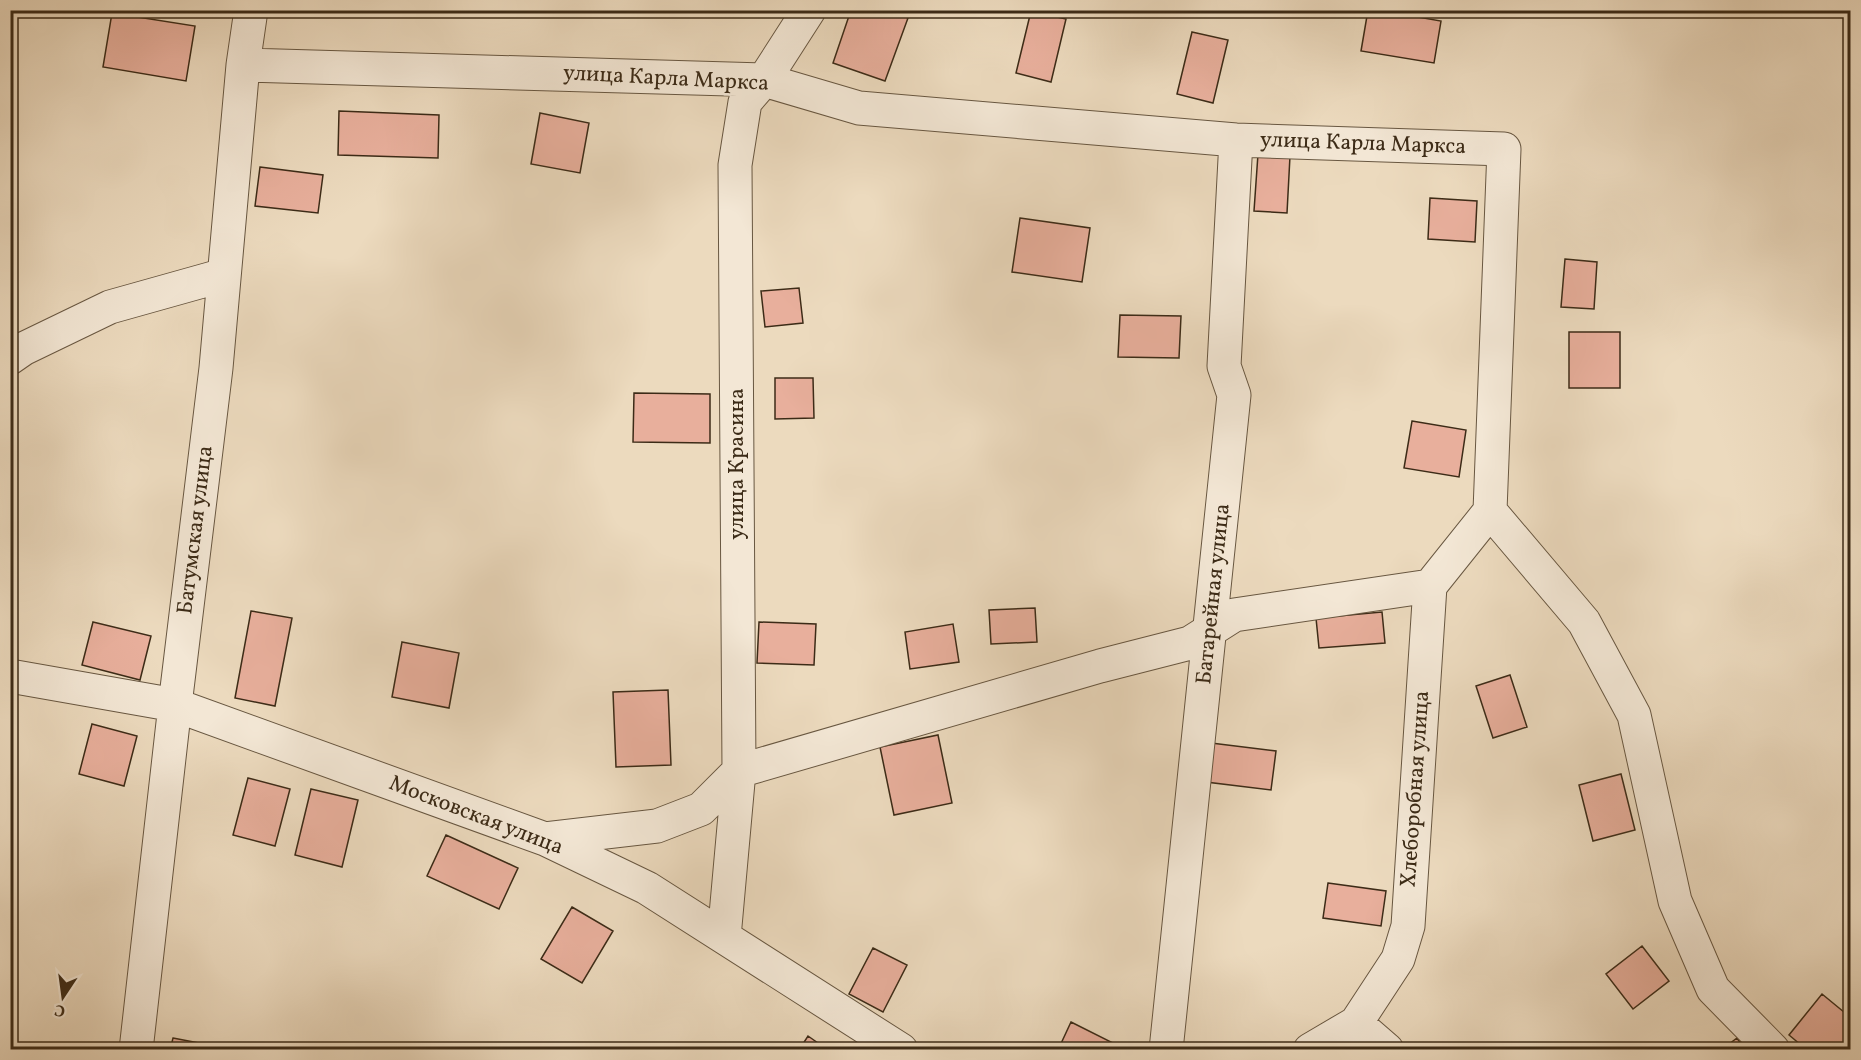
<svg xmlns="http://www.w3.org/2000/svg" width="1861" height="1060" viewBox="0 0 1861 1060" font-family="Vollkorn,serif">
  <style>
    .building { fill: #e8af9c; stroke: #3c2b17; stroke-width: 1.5 }
    .lines { fill: none; stroke-linecap: round; stroke-linejoin: round }
    .minor-casing { stroke: #685741; stroke-width: 35 }
    .minor { stroke: #f3e7d5; stroke-width: 33 }
    .labels { text-anchor: middle; dominant-baseline: central; stroke-width: 5; stroke-linejoin: round; paint-order: stroke }
    .street-label { font-size: 22px; fill: #3c2b17; stroke: #f3e7d5 }
  </style>
  <rect width="100%" height="100%" fill="#ecdabe"/>
  <filter id="stains"><feTurbulence type="fractalNoise" baseFrequency=".00333" numOctaves="4"/><feColorMatrix values="0 0 0 0 .2 0 0 0 0 .09 0 0 0 0 .02 0 0 0 .5 -.17"/></filter>
  <radialGradient id="worn" r=".72"><stop offset=".6" stop-color="#630" stop-opacity="0"/><stop offset="1" stop-color="#630" stop-opacity=".3"/></radialGradient>
  <path class="building" d="M 851,10 L 888,10 L 908,18 L 885,81 L 833,63 Z
    M 1368,10 L 1378,10 L 1441,21 L 1434,63 L 1361,51 Z
    M 1031,11 L 1066,19 L 1051,82 L 1016,73 Z
    M 112,13 L 195,26 L 186,81 L 103,67 Z
    M 1192,32 L 1228,40 L 1213,103 L 1177,94 Z
    M 339,111 L 439,115 L 438,158 L 338,155 Z
    M 540,113 L 589,123 L 580,173 L 531,164 Z
    M 1258,154 L 1290,156 L 1287,213 L 1254,211 Z
    M 260,167 L 323,175 L 318,213 L 255,206 Z
    M 1430,198 L 1477,201 L 1475,242 L 1428,239 Z
    M 1020,218 L 1090,228 L 1082,282 L 1012,272 Z
    M 1565,259 L 1597,262 L 1594,309 L 1561,307 Z
    M 799,288 L 803,323 L 765,327 L 761,291 Z
    M 1120,315 L 1181,316 L 1179,358 L 1118,357 Z
    M 1569,332 L 1620,332 L 1620,388 L 1569,388 Z
    M 775,378 L 813,378 L 814,418 L 775,419 Z
    M 634,393 L 710,394 L 710,443 L 633,442 Z
    M 1412,421 L 1466,430 L 1459,477 L 1404,468 Z
    M 1035,608 L 1037,642 L 991,644 L 989,610 Z
    M 251,611 L 292,618 L 275,706 L 235,698 Z
    M 1382,612 L 1385,643 L 1319,648 L 1316,618 Z
    M 93,622 L 151,636 L 140,680 L 82,665 Z
    M 759,622 L 816,624 L 814,665 L 757,663 Z
    M 953,624 L 959,662 L 910,669 L 905,632 Z
    M 402,642 L 459,653 L 449,708 L 392,697 Z
    M 1510,675 L 1527,727 L 1493,738 L 1476,686 Z
    M 668,690 L 671,765 L 616,767 L 613,692 Z
    M 92,724 L 137,736 L 124,786 L 79,774 Z
    M 938,735 L 952,803 L 894,815 L 880,747 Z
    M 1211,743 L 1276,751 L 1271,790 L 1206,782 Z
    M 1621,774 L 1635,830 L 1593,841 L 1579,785 Z
    M 248,778 L 290,789 L 275,846 L 233,835 Z
    M 311,789 L 358,800 L 342,867 L 295,855 Z
    M 446,835 L 518,868 L 499,909 L 427,876 Z
    M 1328,883 L 1386,891 L 1381,926 L 1323,918 Z
    M 572,907 L 613,931 L 582,983 L 541,959 Z
    M 1642,946 L 1669,981 L 1633,1009 L 1606,974 Z
    M 873,948 L 907,965 L 883,1012 L 849,994 Z
    M 1822,994 L 1850,1017 L 1850,1037 L 1840,1050 L 1807,1050 L 1789,1035 Z
    M 1071,1022 L 1115,1044 L 1112,1050 L 1058,1050 Z
    M 808,1036 L 828,1050 L 799,1050 Z
    M 173,1038 L 235,1050 L 170,1050 Z
    M 1737,1038 L 1745,1050 L 1721,1050 Z"/>
  <g class="lines">
    <g class="minor-casing">
      <path id="minor" d="M 243,65 L 764,80 L 859,108 L 1236,140 L 1504,149 L 1490,511 L 1584,622 L 1634,715 L 1675,901 L 1713,989 L 1773,1050
        M 10,358 L 23,349 L 110,307 L 224,275
        M 10,676 L 175,705 L 545,839 L 647,888 L 901,1050
        M 545,839 L 657,826 L 701,809 L 739,771 L 1100,666 L 1190,643 L 1234,615 L 1430,586
        M 724,937 L 739,771 L 735,165 L 745,102 L 764,80 L 809,10
        M 1356,1023 L 1387,1050
        M 136,1050 L 175,705 L 216,368 L 243,65 L 251,10
        M 1166,1050 L 1234,395 L 1224,366 L 1236,140
        M 1310,1050 L 1356,1023 L 1398,959 L 1408,926 L 1430,586 L 1490,511"/>
    </g>
    <use href="#minor" class="minor"/>
  </g>
  <g class="labels">
    <g class="street-label">
      <text transform="translate(666 79) rotate(3)">улица Карла Маркса</text>
      <text transform="translate(1363 144) rotate(2)">улица Карла Маркса</text>
      <text transform="translate(737 464) rotate(-90)">улица Красина</text>
      <text transform="translate(196 530) rotate(-83)">Батумская улица</text>
      <text transform="translate(1214 594) rotate(-84)">Батарейная улица</text>
      <text transform="translate(1416 789) rotate(-86)">Хлеборобная улица</text>
      <text transform="translate(476 816) rotate(21)">Московская улица</text>
    </g>
  </g>
  <rect width="1861" height="1060" fill="none" stroke="#ecdabe" stroke-width="36"/>
  <rect x="12" y="12" width="1837" height="1036" fill="none" stroke="#3c2b17" stroke-width="3"/>
  <rect x="18" y="18" width="1825" height="1024" fill="none" stroke="#3c2b17" stroke-width="1.5"/>
  <g transform="translate(63 997) rotate(193)" stroke="#f3e7d5" stroke-width="4.5" paint-order="stroke">
  <path d="M0-4.5L10 22L0 15L-10 22Z" fill="#3c2b17"/>
  <text y="-9" font-size="16" font-weight="bold" text-anchor="middle" fill="#3c2b17">С</text>
  </g>
  <rect width="100%" height="100%" filter="url(#stains)"/>
  <rect width="100%" height="100%" fill="url(#worn)"/>
</svg>
